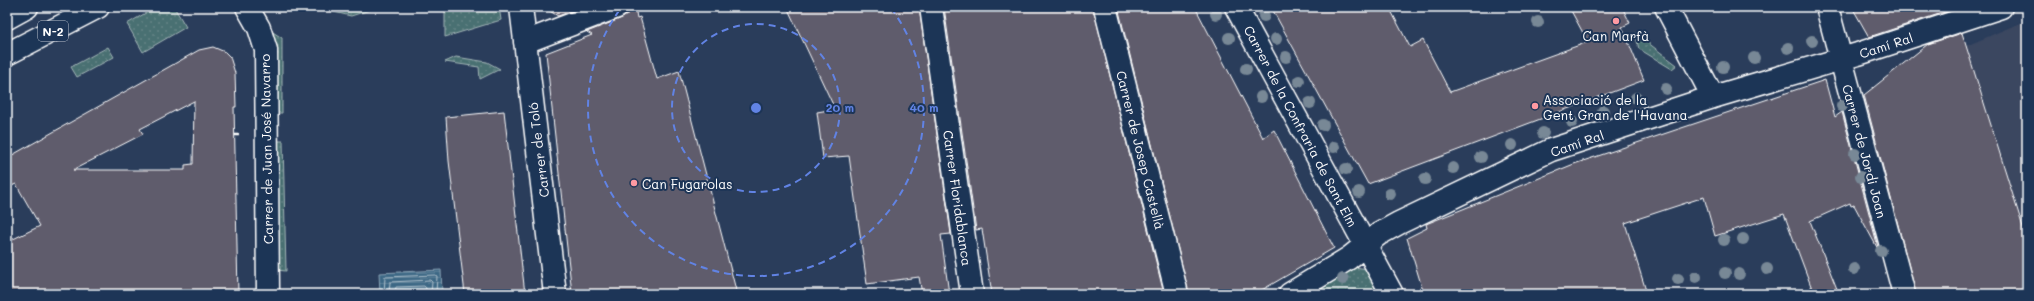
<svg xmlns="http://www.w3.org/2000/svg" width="2034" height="301" viewBox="0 0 2034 301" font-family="Mali,sans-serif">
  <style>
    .built { fill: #3a4660 }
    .grass { fill: url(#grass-dots); stroke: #a4b7b8 }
    .water { fill: url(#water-rules); stroke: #8ba4b6 }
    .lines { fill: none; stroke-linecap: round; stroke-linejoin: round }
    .shore { stroke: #b2c3ce; stroke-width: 1 }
    .building { fill: #5f5b6c; stroke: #fff; fill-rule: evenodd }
    .minor-casing { stroke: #fff; stroke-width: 25 }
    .major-casing { stroke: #fff; stroke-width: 25 }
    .path { stroke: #fff; stroke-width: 2.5; stroke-dasharray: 4 3; stroke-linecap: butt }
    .minor { stroke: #1d3557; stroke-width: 22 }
    .major { stroke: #1d3557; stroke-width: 22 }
    .tree { fill: #788896 }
    .ring { fill: none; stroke: #6183e4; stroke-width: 2; stroke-dasharray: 7 5 }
    .poi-dot { fill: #ff9aa2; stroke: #1d3557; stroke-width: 1.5 }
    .labels { text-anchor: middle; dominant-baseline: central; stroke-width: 4; stroke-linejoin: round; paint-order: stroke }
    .shield { fill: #1d3557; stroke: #bbc2cd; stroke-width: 1 }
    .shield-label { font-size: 12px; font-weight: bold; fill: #fff }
    .poi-label { font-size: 13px; fill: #fff; stroke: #1d3557; text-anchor: start }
    .street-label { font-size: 13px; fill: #fff; stroke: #1d3557 }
    .centre { fill: #6183e4; stroke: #1d3557; stroke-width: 2 }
    .ring-label { font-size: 12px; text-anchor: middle; font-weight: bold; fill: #6183e4; stroke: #1d3557; stroke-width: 4; stroke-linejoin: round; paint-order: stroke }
  </style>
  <defs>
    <pattern id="grass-dots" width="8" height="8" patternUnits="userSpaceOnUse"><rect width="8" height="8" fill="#4a6f72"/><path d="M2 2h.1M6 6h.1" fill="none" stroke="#658587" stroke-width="1.8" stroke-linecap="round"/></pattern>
    <pattern id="water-rules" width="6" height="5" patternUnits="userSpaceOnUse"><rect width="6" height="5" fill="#3e6885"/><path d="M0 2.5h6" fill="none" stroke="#5b7f97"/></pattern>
  </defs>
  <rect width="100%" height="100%" fill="#2a3d5b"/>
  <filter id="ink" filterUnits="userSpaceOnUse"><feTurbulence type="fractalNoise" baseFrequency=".025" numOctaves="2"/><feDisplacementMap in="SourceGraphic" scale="8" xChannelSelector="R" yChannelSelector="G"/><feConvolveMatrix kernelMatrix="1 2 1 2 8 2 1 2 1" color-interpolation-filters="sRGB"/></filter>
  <g filter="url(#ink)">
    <path class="built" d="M 2027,20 L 2027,240 L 1966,46 Z"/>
    <path class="grass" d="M 156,7 L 174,7 L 186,27 L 143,52 L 127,24 Z
      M 312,7 L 379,7 L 351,16 Z
      M 445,7 L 499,7 L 501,20 L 445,37 Z
      M 265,27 L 282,38 L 282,113 L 273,113 Z
      M 1635,33 L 1677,65 L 1672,69 L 1639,49 Z
      M 108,47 L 114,57 L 77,77 L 71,67 Z
      M 456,57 L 487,62 L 500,69 L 480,79 L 479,67 L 445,62 Z
      M 274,141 L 283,141 L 286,271 L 276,270 Z
      M 1355,267 L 1367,269 L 1383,294 L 1306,294 L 1348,268 Z"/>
    <path class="water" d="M 441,270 L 442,292 L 380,294 L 379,273 Z"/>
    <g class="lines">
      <path class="shore" d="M 384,294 L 385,277 L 435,275 L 437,276 L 436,294
        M 389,294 L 390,282 L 430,280 L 432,282 L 431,294
        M 395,294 L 396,287 L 424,286 L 426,288 L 425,294"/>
    </g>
    <path class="building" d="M 543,7 L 582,7 L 558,16 Z
      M 629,7 L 635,7 L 637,18 L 640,17 L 657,79 L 679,71 L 737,294 L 572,294 L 546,53 L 592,35 L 587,32 L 622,18 L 627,15 Z
      M 787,7 L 919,7 L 951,234 L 941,235 L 949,294 L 922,294 L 919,277 L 867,284 L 849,156 L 823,158 L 817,112 L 835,109 Z
      M 944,7 L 1093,7 L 1164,294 L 992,294 L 982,229 L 976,230 Z
      M 1118,7 L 1195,7 L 1263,138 L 1274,130 L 1334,248 L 1255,294 L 1189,294 Z
      M 1271,7 L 1389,7 L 1410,47 L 1423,40 L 1450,92 L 1588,42 L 1569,7 L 1622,7 L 1630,23 L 1622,27 L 1644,80 L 1368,184 Z
      M 1852,7 L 1948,7 L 1948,11 L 1869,37 Z
      M 1962,33 L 2027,240 L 2027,294 L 1916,294 L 1864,95 L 1928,44 Z
      M 213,47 L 225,52 L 230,57 L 235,73 L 236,107 L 234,107 L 238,294 L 7,294 L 7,242 L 40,226 L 16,184 L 7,188 L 7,158 L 199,50 ZM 194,101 L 193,164 L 185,165 L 185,170 L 73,170 L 143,134 L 140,129 Z
      M 1825,80 L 1835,117 L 1842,112 L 1879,251 L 1854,205 L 1851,206 L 1850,203 L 1810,221 L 1839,294 L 1814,294 L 1784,214 L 1715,236 L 1704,197 L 1625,223 L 1647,294 L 1424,294 L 1407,238 L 1427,228 L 1426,224 L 1574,164 Z
      M 504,111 L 525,294 L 465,294 L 449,161 L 446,117 Z"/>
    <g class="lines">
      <g class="minor-casing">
        <path id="minor" d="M 247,7 L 259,28 L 266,50 L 268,294
          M 521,7 L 555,294
          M 931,7 L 972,294
          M 1105,7 L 1177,294
          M 1236,7 L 1392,294
          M 1666,7 L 1713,97
          M 1827,7 L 1904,294
          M 525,42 L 617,7
          M 1290,294 L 1349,258 L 1379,234 L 1399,223 L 1551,150 L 1713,97 L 1858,54 L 2001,7"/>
      </g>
      <g class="major-casing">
        <path id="major" d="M 7,18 L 27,7
          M 7,54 L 98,7"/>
      </g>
      <path class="path" d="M 235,135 L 242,135"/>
      <use href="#minor" class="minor"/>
      <use href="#major" class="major"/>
    </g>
    <g class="tree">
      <circle cx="1216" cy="14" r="6"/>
      <circle cx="1264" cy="16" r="6"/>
      <circle cx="1538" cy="22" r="6"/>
      <circle cx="1229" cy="38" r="6"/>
      <circle cx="1276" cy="39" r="6"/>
      <circle cx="1812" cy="41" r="6"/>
      <circle cx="1788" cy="48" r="6"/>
      <circle cx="1286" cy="57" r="6"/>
      <circle cx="1754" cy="58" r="6"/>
      <circle cx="1723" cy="67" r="6"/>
      <circle cx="1246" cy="69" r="6"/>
      <circle cx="1299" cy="81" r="6"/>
      <circle cx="1666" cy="89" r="6"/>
      <circle cx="1261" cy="97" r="6"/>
      <circle cx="1636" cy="98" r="6"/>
      <circle cx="1310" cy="103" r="6"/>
      <circle cx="1842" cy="106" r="6"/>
      <circle cx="1603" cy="111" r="6"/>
      <circle cx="1572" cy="122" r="6"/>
      <circle cx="1323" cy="125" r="6"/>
      <circle cx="1543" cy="133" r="6"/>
      <circle cx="1512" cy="145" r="6"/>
      <circle cx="1334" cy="147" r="6"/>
      <circle cx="1855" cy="154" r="6"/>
      <circle cx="1481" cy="157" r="6"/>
      <circle cx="1453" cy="168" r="6"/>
      <circle cx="1346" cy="169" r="6"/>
      <circle cx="1861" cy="177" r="6"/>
      <circle cx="1425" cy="179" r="6"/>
      <circle cx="1359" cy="192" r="6"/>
      <circle cx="1390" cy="194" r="6"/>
      <circle cx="1743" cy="239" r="6"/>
      <circle cx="1724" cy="240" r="6"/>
      <circle cx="1881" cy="251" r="6"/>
      <circle cx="1767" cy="269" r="6"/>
      <circle cx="1854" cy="269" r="6"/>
      <circle cx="1725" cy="273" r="6"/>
      <circle cx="1739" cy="274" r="6"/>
      <circle cx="1696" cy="277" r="6"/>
      <circle cx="1343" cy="279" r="6"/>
      <circle cx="1678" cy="279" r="6"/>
    </g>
  </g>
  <g class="ring">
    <circle cx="756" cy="108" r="84"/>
    <path d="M891 8A168 168 0 1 1 621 8"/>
  </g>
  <g class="poi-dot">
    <circle cx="1616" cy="21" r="4"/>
    <circle cx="1535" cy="106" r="4"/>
    <circle cx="634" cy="183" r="4"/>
  </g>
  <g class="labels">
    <rect class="shield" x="38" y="21" width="30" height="20" rx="3"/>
    <g class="shield-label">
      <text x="53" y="31">N-2</text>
    </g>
    <g class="poi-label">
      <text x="1616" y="35" text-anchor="middle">Can Marfà</text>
      <text x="1543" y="99">Associació de la<tspan x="1543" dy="15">Gent Gran de l'Havana</tspan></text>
      <text x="642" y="183">Can Fugarolas</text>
    </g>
    <g class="street-label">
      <text transform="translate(1886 45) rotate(-18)">Camí Ral</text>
      <text transform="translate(1301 126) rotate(62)">Carrer de la Confraria de Sant Elm</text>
      <text transform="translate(1577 143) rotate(-19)">Camí Ral</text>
      <text transform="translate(266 149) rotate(-91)">Carrer de Juan José Navarro</text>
      <text transform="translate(538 150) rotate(-97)">Carrer de Toló</text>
      <text transform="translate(1141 150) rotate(76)">Carrer de Josep Castellà</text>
      <text transform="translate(1865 151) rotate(75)">Carrer de Jordi Joan</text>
      <text transform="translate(958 198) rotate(82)">Carrer Floridablanca</text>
    </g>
  </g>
  <circle cx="756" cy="108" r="6" class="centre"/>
  <g class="ring-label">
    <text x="840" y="112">20 m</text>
    <text x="924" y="112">40 m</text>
  </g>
  <rect width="2034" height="301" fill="none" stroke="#1d3557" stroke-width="24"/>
  <rect x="12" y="12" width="2010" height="277" fill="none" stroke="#fff" stroke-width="1.5" filter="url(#ink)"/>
</svg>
